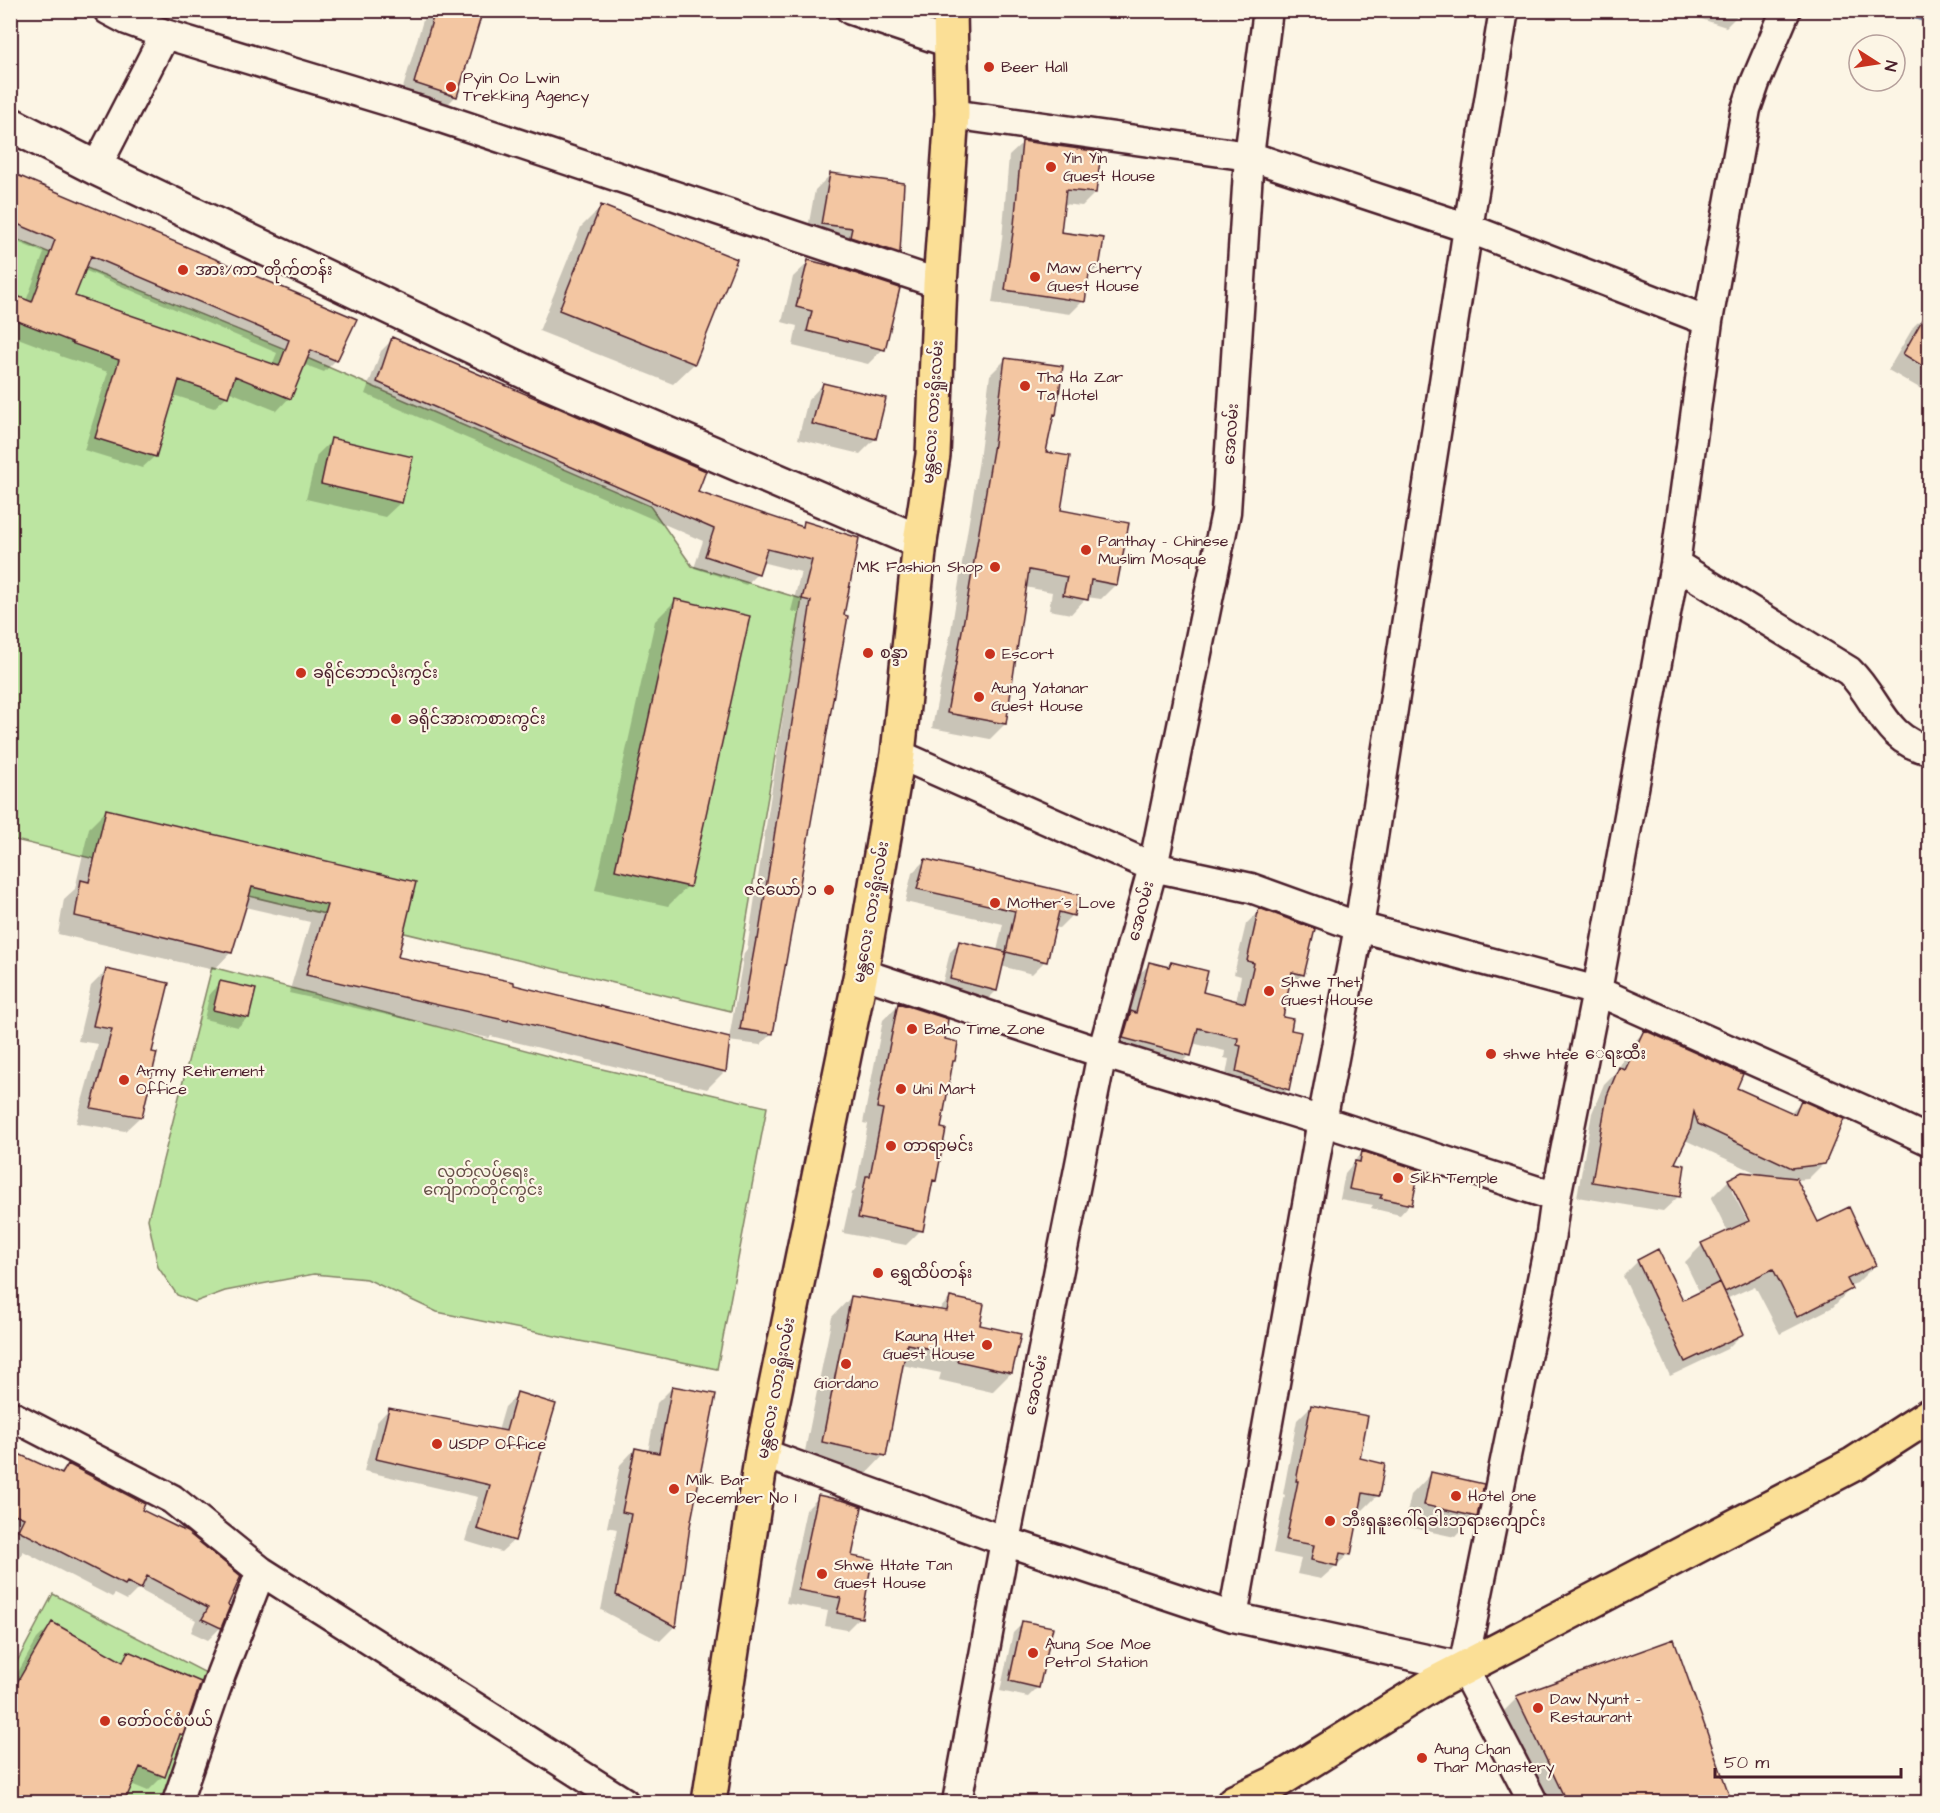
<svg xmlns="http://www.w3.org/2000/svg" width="1940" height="1813" viewBox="0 0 1940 1813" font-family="'Architects Daughter','Noto Sans Myanmar',sans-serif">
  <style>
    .green { fill: #bce5a1; stroke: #838266; stroke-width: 1.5 }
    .shadow { fill: #0003; fill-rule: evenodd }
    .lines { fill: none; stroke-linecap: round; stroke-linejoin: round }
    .stream { stroke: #7681a0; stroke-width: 8 }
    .building { fill: #f3c6a2; stroke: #4a1f2b; stroke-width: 1.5; fill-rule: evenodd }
    .street-casing { stroke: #4a1f2b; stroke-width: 33 }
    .secondary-casing { stroke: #4a1f2b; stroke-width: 38 }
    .primary-casing { stroke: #4a1f2b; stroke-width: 38 }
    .highway-casing { stroke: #4a1f2b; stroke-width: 38 }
    .street { stroke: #fcf5e5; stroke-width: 28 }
    .secondary { stroke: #fcf5e5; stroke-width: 33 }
    .primary { stroke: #fbdf96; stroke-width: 33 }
    .highway { stroke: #fbdf96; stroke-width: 33 }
    .poi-dot { fill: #c8321e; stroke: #fcf5e5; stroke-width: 2 }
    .labels { text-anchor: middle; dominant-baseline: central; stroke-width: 4.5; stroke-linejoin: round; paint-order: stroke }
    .poi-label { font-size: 16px; fill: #4a1f2b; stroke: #fcf5e5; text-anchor: start }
    .street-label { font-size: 16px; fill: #4a1f2b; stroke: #fcf5e5 }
    .park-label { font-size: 16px; fill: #665048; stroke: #fcf5e5 }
  </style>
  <rect width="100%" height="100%" fill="#fcf5e5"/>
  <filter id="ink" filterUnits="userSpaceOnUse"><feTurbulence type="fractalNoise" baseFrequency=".0167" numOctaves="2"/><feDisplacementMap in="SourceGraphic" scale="12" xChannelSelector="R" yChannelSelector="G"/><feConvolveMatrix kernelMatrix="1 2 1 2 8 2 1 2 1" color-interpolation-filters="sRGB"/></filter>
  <g filter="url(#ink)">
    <path class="green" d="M 11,237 L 307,358 L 650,506 L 692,566 L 802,599 L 731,1011 L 11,839 Z
      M 212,967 L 563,1060 L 767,1107 L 717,1369 L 437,1312 L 367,1279 L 314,1274 L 225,1291 L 195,1302 L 177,1295 L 158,1267 L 148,1219 Z
      M 53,1594 L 214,1677 L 170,1802 L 46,1802 L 11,1766 L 11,1673 Z"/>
    <path class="shadow" d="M 426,10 L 482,10 L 456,96 L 441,111 L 400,98 Z
      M 1693,10 L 1738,10 L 1736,17 L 1726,27 L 1692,16 Z
      M 1023,143 L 1095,193 L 1082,206 L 1063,204 L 1059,233 L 1098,267 L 1087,278 L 1083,301 L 1070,314 L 992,303 L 1002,239 L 1009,156 Z
      M 10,173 L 336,360 L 324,372 L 303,364 L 289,398 L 277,411 L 228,391 L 227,396 L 214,408 L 173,395 L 155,456 L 142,468 L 84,450 L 108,372 L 60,356 L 60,354 L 10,335 L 10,295 L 26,301 L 44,253 L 10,239 ZM 84,270 L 277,353 L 272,365 L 74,297 Z
      M 830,175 L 902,185 L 899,253 L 883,268 L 806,239 L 815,190 Z
      M 602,206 L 735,260 L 694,364 L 673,384 L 539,331 L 581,227 Z
      M 809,262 L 883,349 L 868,364 L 793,346 L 797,326 L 782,322 L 793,277 Z
      M 1930,311 L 1930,394 L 1888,370 L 1914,326 Z
      M 393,339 L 696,493 L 800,527 L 805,523 L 857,539 L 772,1033 L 760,1045 L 728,1041 L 724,1072 L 707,1089 L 491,1036 L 489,1038 L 289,993 L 310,922 L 245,907 L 231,952 L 214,970 L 58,934 L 64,899 L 75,889 L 89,828 L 107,810 L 414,883 L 397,959 L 729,1039 L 744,953 L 747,949 L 799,613 L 791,611 L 801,572 L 761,562 L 758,573 L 746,585 L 694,568 L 703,541 L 365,394 L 381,351 Z
      M 1006,359 L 1055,414 L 1052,417 L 1044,454 L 1060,511 L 1116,584 L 1101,599 L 1087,597 L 1071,614 L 1049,610 L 1052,592 L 1025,587 L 1005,724 L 990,739 L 932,728 L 951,631 L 979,460 L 990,375 Z
      M 823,384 L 875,439 L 860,454 L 798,439 L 808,400 Z
      M 332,440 L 401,502 L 385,517 L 306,499 L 317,455 Z
      M 675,601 L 688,886 L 668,906 L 595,890 L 655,621 Z
      M 925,860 L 1072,915 L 1059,928 L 1054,927 L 1045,961 L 1032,974 L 1001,966 L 996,991 L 986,1001 L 941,989 L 950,952 L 960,942 L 997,951 L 1003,924 L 905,902 L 912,873 Z
      M 1260,910 L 1303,974 L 1290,987 L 1288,987 L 1281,1018 L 1290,1032 L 1288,1089 L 1274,1103 L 1224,1086 L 1229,1059 L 1224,1058 L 1225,1051 L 1192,1043 L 1189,1055 L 1176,1068 L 1111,1051 L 1136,977 L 1150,964 L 1166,968 L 1171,963 L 1201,993 L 1236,1002 L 1241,976 L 1234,974 L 1246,924 Z
      M 106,971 L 150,1053 L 141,1116 L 125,1131 L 76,1123 L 98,1044 L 78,1041 L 91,986 Z
      M 220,983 L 248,1017 L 238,1027 L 204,1019 L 210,993 Z
      M 898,1005 L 943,1040 L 951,1063 L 939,1129 L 935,1180 L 930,1185 L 921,1230 L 906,1245 L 843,1233 L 852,1193 L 856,1188 L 868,1124 L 863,1123 L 883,1020 Z
      M 1644,1032 L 1735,1088 L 1790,1113 L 1801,1102 L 1824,1163 L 1808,1179 L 1796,1180 L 1818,1224 L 1875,1265 L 1857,1283 L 1849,1286 L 1850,1289 L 1833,1307 L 1780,1334 L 1755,1286 L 1726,1299 L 1743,1333 L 1727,1349 L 1670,1376 L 1623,1276 L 1638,1261 L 1682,1302 L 1700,1293 L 1685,1262 L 1702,1245 L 1728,1232 L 1711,1198 L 1729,1180 L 1743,1173 L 1759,1174 L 1685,1140 L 1672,1165 L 1679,1196 L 1663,1211 L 1577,1197 L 1592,1113 L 1604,1084 L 1618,1070 L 1629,1047 ZM 1731,1190 L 1735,1190 L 1753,1227 L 1751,1228 Z
      M 1362,1153 L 1410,1204 L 1400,1215 L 1371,1208 L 1373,1205 L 1340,1199 L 1345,1173 Z
      M 851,1297 L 938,1311 L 950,1298 L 978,1326 L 1011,1373 L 992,1392 L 939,1380 L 941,1373 L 902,1365 L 884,1455 L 865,1475 L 803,1461 L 832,1317 Z
      M 673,1387 L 688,1525 L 675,1626 L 660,1641 L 601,1610 L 617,1529 L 607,1527 L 620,1465 L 635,1449 L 648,1452 L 657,1403 Z
      M 518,1394 L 514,1540 L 501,1552 L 465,1541 L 478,1497 L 364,1471 L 377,1422 L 389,1409 L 498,1431 L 505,1407 Z
      M 1311,1406 L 1358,1460 L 1377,1496 L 1363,1510 L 1359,1509 L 1349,1554 L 1321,1579 L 1297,1574 L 1301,1559 L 1273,1553 L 1285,1495 L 1283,1494 L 1297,1420 Z
      M 10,1452 L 59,1474 L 68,1465 L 140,1510 L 228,1607 L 220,1628 L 208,1640 L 191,1632 L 196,1620 L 138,1589 L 127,1600 L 115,1594 L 112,1597 L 23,1551 L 10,1577 Z
      M 1431,1474 L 1475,1516 L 1455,1537 L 1404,1526 L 1411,1495 Z
      M 819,1497 L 850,1558 L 860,1617 L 847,1630 L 825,1626 L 828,1611 L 786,1603 L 806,1510 Z
      M 1023,1623 L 1038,1687 L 1028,1697 L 1000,1691 L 1013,1633 Z
      M 52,1624 L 120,1661 L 128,1653 L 181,1734 L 177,1739 L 163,1776 L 148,1791 L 131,1784 L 122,1802 L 10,1802 L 10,1671 L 17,1674 L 37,1639 Z
      M 1517,1698 L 1730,1802 L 1537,1802 L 1497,1718 Z"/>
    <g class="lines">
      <path class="stream" d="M 1898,10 L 1930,20"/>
    </g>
    <path class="building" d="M 435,10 L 483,10 L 457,97 L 414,83 Z
      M 1022,141 L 1101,152 L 1096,193 L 1066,190 L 1061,232 L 1104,238 L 1099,268 L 1090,267 L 1085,302 L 1005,290 L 1014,225 Z
      M 10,172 L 357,319 L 337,361 L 311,350 L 291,399 L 235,376 L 228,397 L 179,380 L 156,457 L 95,438 L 119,360 L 71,343 L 72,342 L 10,318 L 10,293 L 32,302 L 55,240 L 10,221 ZM 91,256 L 289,340 L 279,366 L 75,296 Z
      M 830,173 L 904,183 L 900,253 L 850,237 L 852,228 L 821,224 Z
      M 601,205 L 737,259 L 695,364 L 559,310 Z
      M 808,260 L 836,267 L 900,288 L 885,350 L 807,331 L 812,311 L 796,307 Z
      M 1929,308 L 1929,370 L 1903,354 Z
      M 392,337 L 706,471 L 698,492 L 803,527 L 804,521 L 859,538 L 844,615 L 848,616 L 773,1034 L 740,1029 L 756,939 L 758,939 L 811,601 L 802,599 L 812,560 L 767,549 L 759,574 L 705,556 L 714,529 L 377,382 Z
      M 1005,358 L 1063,366 L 1056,415 L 1054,414 L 1046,452 L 1070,456 L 1061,510 L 1129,523 L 1117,585 L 1091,580 L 1088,600 L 1063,595 L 1067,577 L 1029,570 L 1006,724 L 947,713 L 965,614 L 994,444 Z
      M 823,383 L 886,398 L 876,439 L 812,424 Z
      M 331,438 L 413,457 L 402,503 L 321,484 Z
      M 675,599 L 750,616 L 690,887 L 615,870 Z
      M 106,809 L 416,882 L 398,957 L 514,982 L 514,985 L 730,1038 L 726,1072 L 509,1019 L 508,1021 L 306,975 L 327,905 L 252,887 L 232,953 L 75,916 L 81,880 L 89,882 Z
      M 925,859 L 1079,895 L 1074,916 L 1059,912 L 1047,962 L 1006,952 L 1015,911 L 917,889 Z
      M 1259,908 L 1315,929 L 1304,975 L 1292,972 L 1283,1017 L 1293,1019 L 1291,1030 L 1301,1032 L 1289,1090 L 1236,1072 L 1241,1046 L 1237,1045 L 1238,1038 L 1198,1028 L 1191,1056 L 1123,1038 L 1131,1011 L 1136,1013 L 1149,962 L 1169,967 L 1171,962 L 1208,971 L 1203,992 L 1245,1003 L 1254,963 L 1247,961 Z
      M 959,941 L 1006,952 L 997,991 L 950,979 Z
      M 106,969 L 169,983 L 152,1052 L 157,1053 L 142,1117 L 91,1108 L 112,1029 L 93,1026 Z
      M 220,981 L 256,989 L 249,1018 L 213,1010 Z
      M 898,1003 L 948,1019 L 945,1039 L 958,1042 L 955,1061 L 953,1061 L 941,1128 L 946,1129 L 936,1181 L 933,1180 L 923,1231 L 858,1218 L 866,1176 L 870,1176 L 883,1109 L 877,1108 Z
      M 1644,1030 L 1743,1074 L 1737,1088 L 1795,1114 L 1801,1100 L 1844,1119 L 1825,1164 L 1792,1168 L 1698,1124 L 1694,1112 L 1690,1132 L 1675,1163 L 1685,1165 L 1680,1197 L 1592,1182 L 1607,1096 L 1619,1067 L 1625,1070 Z
      M 1362,1151 L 1419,1170 L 1412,1205 L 1380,1198 L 1382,1195 L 1349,1189 L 1355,1161 L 1360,1162 Z
      M 1742,1172 L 1796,1178 L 1818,1222 L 1849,1207 L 1876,1265 L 1847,1279 L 1852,1289 L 1797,1317 L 1773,1269 L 1725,1292 L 1701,1243 L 1749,1221 L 1728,1179 Z
      M 1658,1249 L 1683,1300 L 1720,1282 L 1744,1334 L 1685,1362 L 1637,1260 Z
      M 851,1296 L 947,1311 L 950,1297 L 984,1304 L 980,1325 L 1021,1334 L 1012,1373 L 957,1361 L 959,1355 L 907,1344 L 886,1456 L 822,1442 Z
      M 672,1386 L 716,1394 L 690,1526 L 676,1627 L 616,1595 L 631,1514 L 622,1512 L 635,1448 L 659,1453 Z
      M 517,1392 L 556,1404 L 515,1541 L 477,1529 L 490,1485 L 376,1459 L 389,1408 L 506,1431 Z
      M 1311,1405 L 1368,1416 L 1360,1458 L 1385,1464 L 1379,1496 L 1363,1493 L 1351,1555 L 1340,1553 L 1337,1566 L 1311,1560 L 1314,1545 L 1286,1540 L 1298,1481 L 1296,1481 Z
      M 10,1450 L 62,1474 L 68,1464 L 145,1504 L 142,1510 L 187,1532 L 241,1576 L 228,1605 L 230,1606 L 221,1628 L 202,1619 L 208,1608 L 147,1576 L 141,1589 L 127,1582 L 125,1585 L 18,1530 L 24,1518 L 10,1512 Z
      M 1431,1472 L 1484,1484 L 1477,1517 L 1424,1505 Z
      M 818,1495 L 845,1501 L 862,1507 L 852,1556 L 872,1560 L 862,1618 L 837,1613 L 841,1598 L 798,1590 Z
      M 1022,1621 L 1053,1627 L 1039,1688 L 1009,1681 Z
      M 52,1622 L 123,1662 L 128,1651 L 201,1682 L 183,1735 L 180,1734 L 165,1777 L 140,1767 L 124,1803 L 24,1803 L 10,1795 L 10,1695 Z
      M 1674,1639 L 1732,1803 L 1567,1803 L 1516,1696 Z"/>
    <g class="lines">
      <g class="street-casing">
        <path id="street" d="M 108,10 L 127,20 L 165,34 L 414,109 L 940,284
          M 851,10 L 950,43
          M 952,114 L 1249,156 L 1468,228 L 1708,321
          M 96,168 L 165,34
          M 1675,564 L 1849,671 C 1879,700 1883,740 1930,750
          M 898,754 L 1153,867 L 1251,888 L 1359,927 L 1597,991 L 1864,1110 L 1930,1141
          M 861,973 L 1102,1053 L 1322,1121 L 1556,1197
          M 10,1415 L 172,1499 L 261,1571 L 624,1802
          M 762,1453 L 1005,1541 L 1233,1617 L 1463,1667
          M 1233,1617 L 1322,1121 L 1359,927 L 1468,228 L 1504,10
          M 177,1802 L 221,1674 L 261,1571
          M 957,1802 L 1005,1541 L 1102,1053 L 1153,867 L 1226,512 L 1249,156 L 1268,10
          M 1533,1802 L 1463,1667 L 1550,1240 L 1556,1197 L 1597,991 L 1675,564 L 1708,321 L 1746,109 L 1755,83 L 1786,10"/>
      </g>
      <g class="secondary-casing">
        <path id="secondary" d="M 10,124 L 96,168 L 549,383 L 920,542"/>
      </g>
      <g class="primary-casing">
        <path id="primary" d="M 1234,1802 L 1273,1784 L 1435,1683 L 1854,1464 L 1930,1415"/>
      </g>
      <g class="highway-casing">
        <path id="highway" d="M 709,1802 L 762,1453 L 861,973 L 898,754 L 920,542 L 933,455 L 940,284 L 952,114 L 950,10"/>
      </g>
      <use href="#street" class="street"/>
      <use href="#secondary" class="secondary"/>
      <use href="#primary" class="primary"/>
      <use href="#highway" class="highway"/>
    </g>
  </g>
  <g class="poi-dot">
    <circle cx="989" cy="67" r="6"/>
    <circle cx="451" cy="87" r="6"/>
    <circle cx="1051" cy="167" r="6"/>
    <circle cx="183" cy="270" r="6"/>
    <circle cx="1035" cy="277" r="6"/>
    <circle cx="1025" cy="386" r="6"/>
    <circle cx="1086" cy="550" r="6"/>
    <circle cx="995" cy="567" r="6"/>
    <circle cx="868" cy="653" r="6"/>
    <circle cx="990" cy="654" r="6"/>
    <circle cx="301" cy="673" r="6"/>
    <circle cx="979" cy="697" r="6"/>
    <circle cx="396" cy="719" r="6"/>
    <circle cx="829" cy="890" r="6"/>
    <circle cx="995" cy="903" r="6"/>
    <circle cx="1269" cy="991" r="6"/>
    <circle cx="912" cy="1029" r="6"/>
    <circle cx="1491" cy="1054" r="6"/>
    <circle cx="124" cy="1080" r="6"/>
    <circle cx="901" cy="1089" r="6"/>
    <circle cx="891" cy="1146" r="6"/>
    <circle cx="1398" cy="1178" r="6"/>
    <circle cx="878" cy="1273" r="6"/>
    <circle cx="987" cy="1345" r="6"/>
    <circle cx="846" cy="1364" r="6"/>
    <circle cx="437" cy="1444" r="6"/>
    <circle cx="674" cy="1489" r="6"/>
    <circle cx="1456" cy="1496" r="6"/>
    <circle cx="1330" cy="1521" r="6"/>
    <circle cx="822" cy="1574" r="6"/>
    <circle cx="1033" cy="1653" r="6"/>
    <circle cx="1538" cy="1708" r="6"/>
    <circle cx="105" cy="1721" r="6"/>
    <circle cx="1422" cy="1758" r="6"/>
  </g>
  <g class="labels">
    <g class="poi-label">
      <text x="1001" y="67">Beer Hall</text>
      <text x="463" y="78">Pyin Oo Lwin<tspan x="463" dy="18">Trekking Agency</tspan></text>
      <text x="1063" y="158">Yin Yin<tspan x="1063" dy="18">Guest House</tspan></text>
      <text x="1047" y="268">Maw Cherry<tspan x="1047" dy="18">Guest House</tspan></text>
      <text x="195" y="270">အား/ကာ တိုက်တန်း</text>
      <text x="1037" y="377">Tha Ha Zar<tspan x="1037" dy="18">Ta Hotel</tspan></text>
      <text x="1098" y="541">Panthay - Chinese<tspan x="1098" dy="18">Muslim Mosque</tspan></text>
      <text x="983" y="567" text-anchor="end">MK Fashion Shop</text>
      <text x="880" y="653">စန္ဒာ</text>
      <text x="1002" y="654">Escort</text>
      <text x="313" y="673">ခရိုင်ဘောလုံးကွင်း</text>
      <text x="991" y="688">Aung Yatanar<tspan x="991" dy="18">Guest House</tspan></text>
      <text x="408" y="719">ခရိုင်အားကစားကွင်း</text>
      <text x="817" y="890" text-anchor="end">ဇင်ယော် ၁</text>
      <text x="1007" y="903">Mother´s Love</text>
      <text x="1281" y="982">Shwe Thet<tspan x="1281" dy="18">Guest House</tspan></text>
      <text x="924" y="1029">Baho Time Zone</text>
      <text x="1503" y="1054">shwe htee ေရႊထီး</text>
      <text x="136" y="1071">Army Retirement<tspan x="136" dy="18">Office</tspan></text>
      <text x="913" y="1089">Uni Mart</text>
      <text x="903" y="1146">တာရာမင်း</text>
      <text x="1410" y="1178">Sikh Temple</text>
      <text x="890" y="1273">ရွှေထိပ်တန်း</text>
      <text x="975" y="1336" text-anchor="end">Kaung Htet<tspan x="975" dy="18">Guest House</tspan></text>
      <text x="846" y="1383" text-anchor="middle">Giordano</text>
      <text x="449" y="1444">USDP Office</text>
      <text x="686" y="1480">Milk Bar<tspan x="686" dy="18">December No 1</tspan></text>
      <text x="1468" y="1496">Hotel one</text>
      <text x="1342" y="1521">ဘီးရှနူးဂေါ်ရခါးဘုရားကျောင်း</text>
      <text x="834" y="1565">Shwe Htate Tan<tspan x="834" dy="18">Guest House</tspan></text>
      <text x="1045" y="1644">Aung Soe Moe<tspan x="1045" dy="18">Petrol Station</tspan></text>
      <text x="1550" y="1699">Daw Nyunt -<tspan x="1550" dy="18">Restaurant</tspan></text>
      <text x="117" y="1721">တော်ဝင်စံပယ်</text>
      <text x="1434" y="1749">Aung Chan<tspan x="1434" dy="18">Thar Monastery</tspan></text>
    </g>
    <g class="street-label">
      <text transform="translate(933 412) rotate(-86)">မန္တလေး လားရှိုးလမ်း</text>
      <text transform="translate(1231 434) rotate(-86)">အေလမ်း</text>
      <text transform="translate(1141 911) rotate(-75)">အေလမ်း</text>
      <text transform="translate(871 912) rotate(-80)">မန္တလေး လားရှိုးလမ်း</text>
      <text transform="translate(1036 1385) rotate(-79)">အေလမ်း</text>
      <text transform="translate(776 1388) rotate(-79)">မန္တလေး လားရှိုးလမ်း</text>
    </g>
    <g class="park-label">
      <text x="483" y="1172">လွတ်လပ်ရေး<tspan x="483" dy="18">ကျောက်တိုင်ကွင်း</tspan></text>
    </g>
  </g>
  <rect width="1940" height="1813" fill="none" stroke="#fcf5e5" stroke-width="36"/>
  <rect x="18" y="18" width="1904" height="1777" fill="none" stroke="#4a1f2b" stroke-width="2" filter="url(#ink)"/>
  <g transform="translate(1877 63) rotate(102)"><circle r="28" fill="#fcf5e5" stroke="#b59f9b" stroke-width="1.5"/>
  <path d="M0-4.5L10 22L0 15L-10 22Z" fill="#c8321e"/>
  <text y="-9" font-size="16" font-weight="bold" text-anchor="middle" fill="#4a1f2b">N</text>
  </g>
  <path d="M1715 1768v9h186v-9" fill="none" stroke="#4a1f2b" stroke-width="3"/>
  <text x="1724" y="1768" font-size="18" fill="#4a1f2b" stroke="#fcf5e5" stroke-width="4.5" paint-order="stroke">50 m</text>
</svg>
